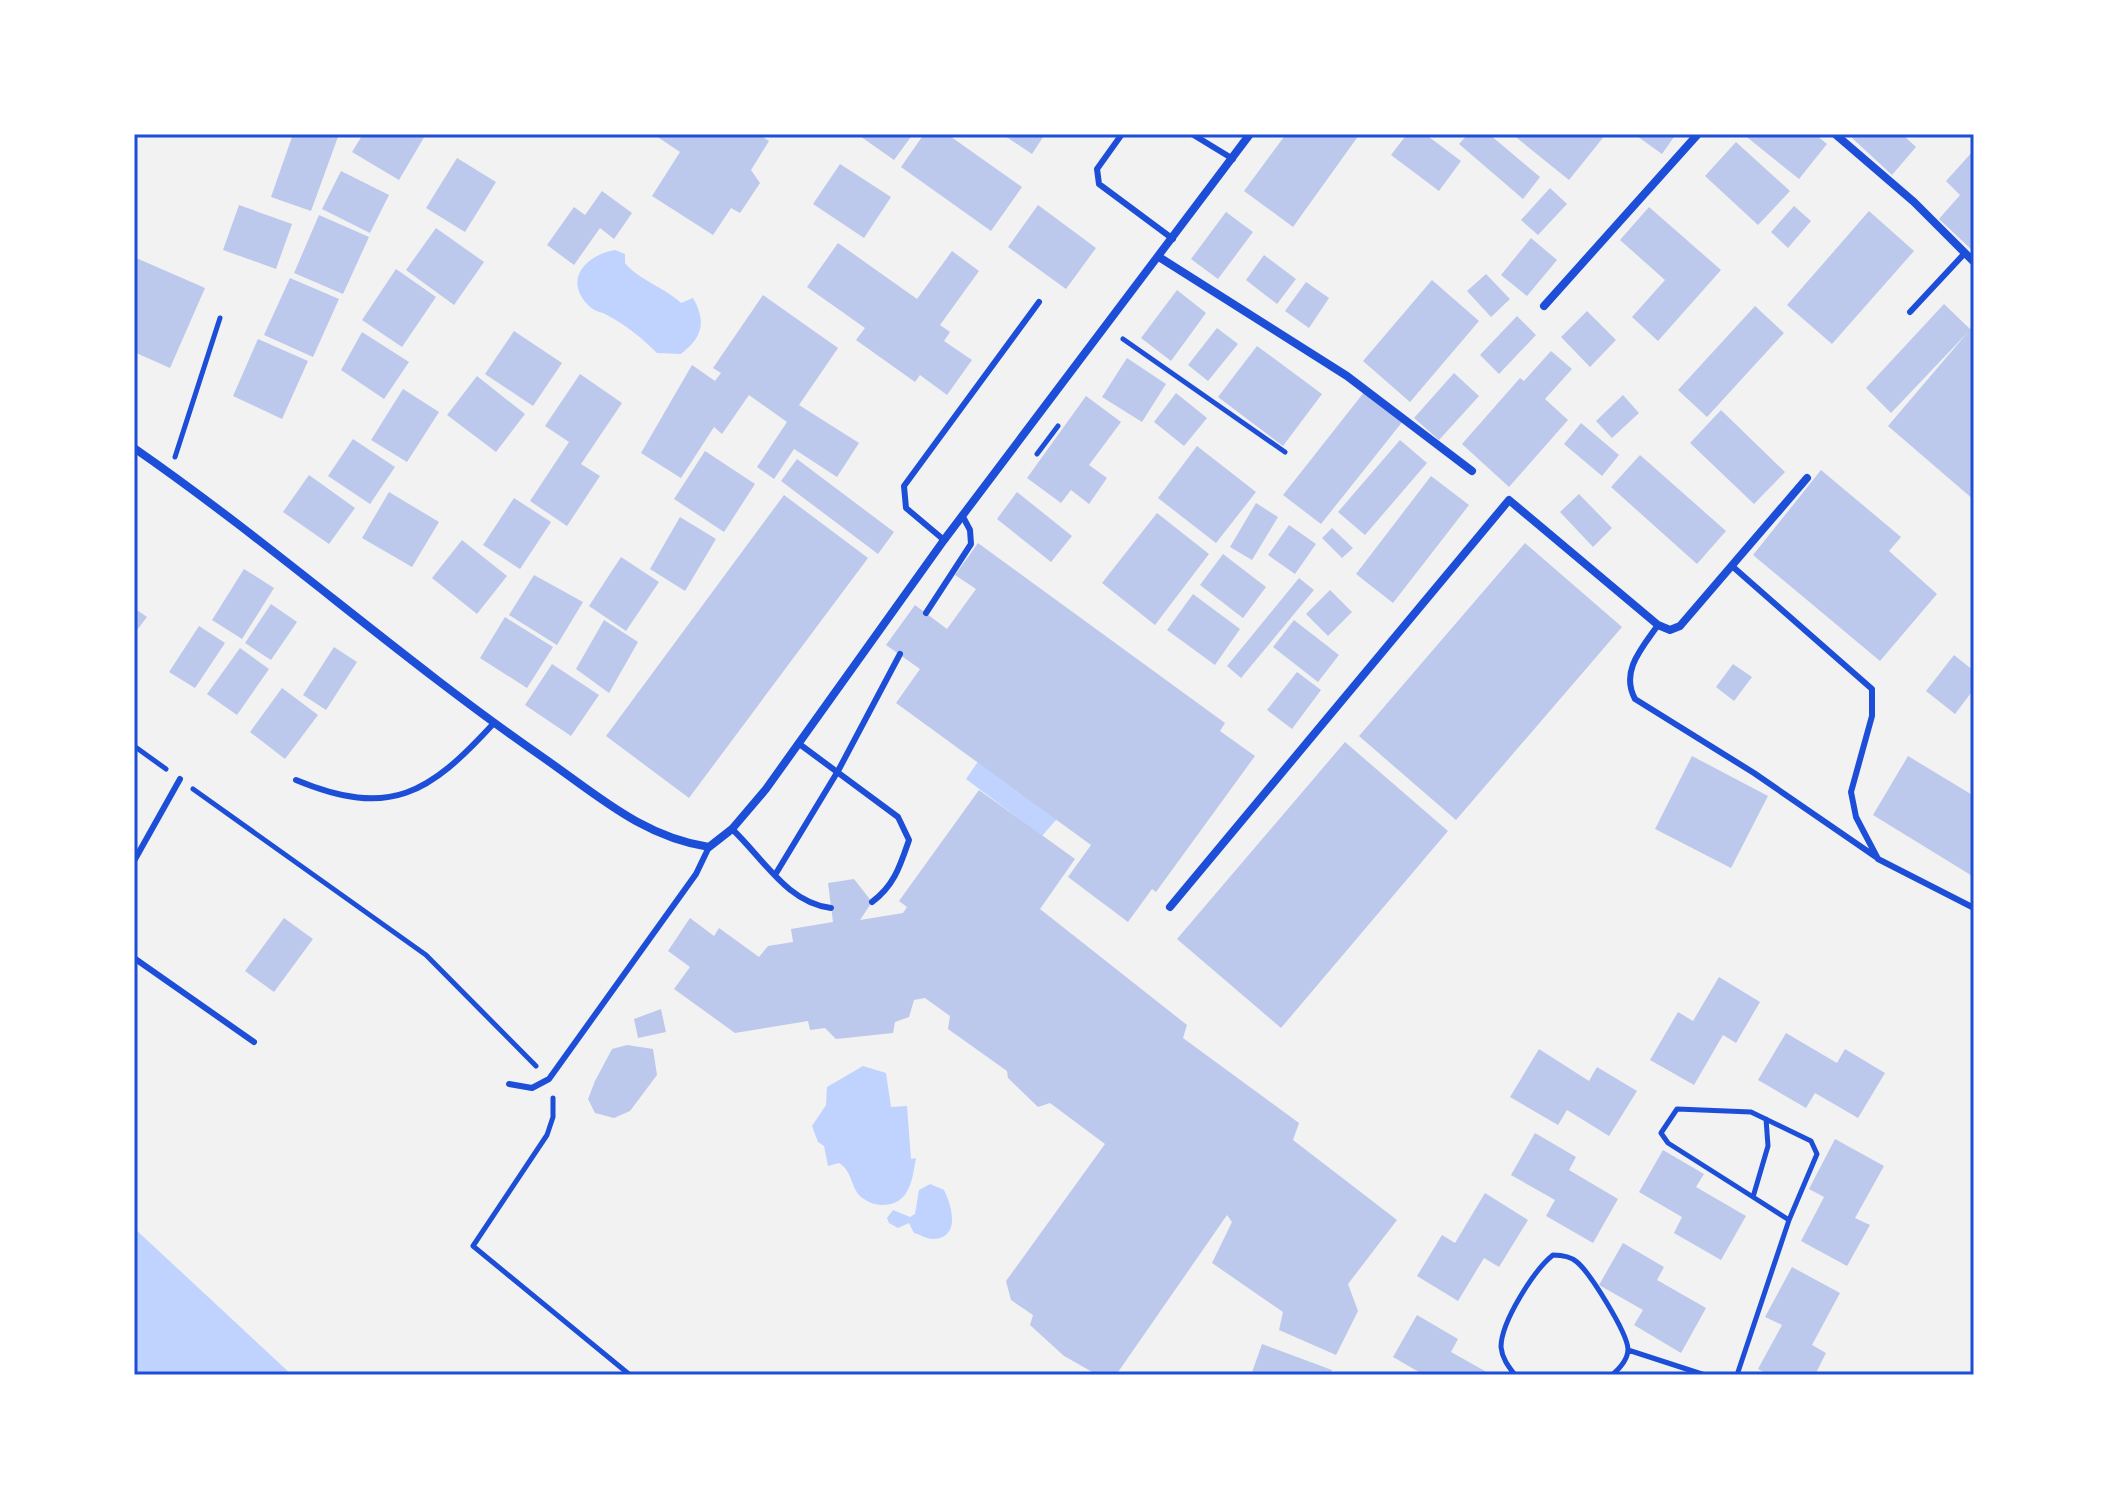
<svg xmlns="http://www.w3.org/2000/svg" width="2108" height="1509" viewBox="0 0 2108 1509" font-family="Signika,sans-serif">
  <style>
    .water { fill: #bfd3fe }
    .building { fill: #bdc9ec }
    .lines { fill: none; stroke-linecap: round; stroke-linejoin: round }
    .path { stroke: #1d4ed8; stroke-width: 5 }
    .service { stroke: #1d4ed8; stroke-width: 6 }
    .minor { stroke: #1d4ed8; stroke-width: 8 }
    .neatline { fill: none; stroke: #1d4ed8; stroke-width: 3 }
  </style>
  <rect width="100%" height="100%" fill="#f2f2f2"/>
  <path class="water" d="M 615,250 L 625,254 L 625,263 C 640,281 664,287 681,303 L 693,298 C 707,323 702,337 681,354 L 657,353 C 642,338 626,325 607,315 C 602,312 594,311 590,307 C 562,281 585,255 615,250 Z
    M 984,753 L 1063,812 L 1042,836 L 966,779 Z
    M 863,1066 L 886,1073 L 891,1107 L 907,1106 L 911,1159 L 916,1158 C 912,1180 910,1205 882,1205 C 874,1205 865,1201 859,1195 C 850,1184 852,1171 839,1163 L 828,1166 L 824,1146 L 818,1142 L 812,1126 L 826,1105 L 827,1087 Z
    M 930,1184 L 944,1190 C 952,1206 961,1238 933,1239 C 926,1239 919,1234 914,1233 L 909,1223 L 898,1228 L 889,1223 L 887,1218 L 893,1210 L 910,1217 L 915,1214 L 919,1190 Z
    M 134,1228 L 292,1375 L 134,1375 Z"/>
  <path class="building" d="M 293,134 L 339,134 L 311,211 L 271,197 Z
    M 363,134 L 426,134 L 399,180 L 352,152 Z
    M 653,134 L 758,134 L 769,141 L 751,170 L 760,183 L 740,213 L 731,208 L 713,235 L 652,196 L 680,152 Z
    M 857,134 L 913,134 L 894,160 Z
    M 924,134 L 947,134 L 1022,187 L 991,231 L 901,167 Z
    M 1002,134 L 1045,134 L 1032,154 Z
    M 1286,134 L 1359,135 L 1293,227 L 1244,191 Z
    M 1407,134 L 1425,134 L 1461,161 L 1439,191 L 1391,155 Z
    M 1468,134 L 1489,134 L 1540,177 L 1523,199 L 1459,144 Z
    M 1512,134 L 1606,134 L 1569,180 Z
    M 1634,134 L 1676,134 L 1662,154 Z
    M 1743,134 L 1815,134 L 1827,144 L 1799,179 Z
    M 1854,134 L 1902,134 L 1916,147 L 1892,175 L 1851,137 Z
    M 1736,142 L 1790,191 L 1758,225 L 1705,176 Z
    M 1974,150 L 1974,252 L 1939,219 L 1960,195 L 1946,181 Z
    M 457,158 L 496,182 L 465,232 L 426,208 Z
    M 840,164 L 891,197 L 864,238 L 813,204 Z
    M 341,171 L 389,195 L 370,233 L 322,209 Z
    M 1550,188 L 1567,204 L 1538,235 L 1521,220 Z
    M 602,191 L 632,213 L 614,239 L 600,228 L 574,265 L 547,245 L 574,207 L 585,215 Z
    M 239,205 L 292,224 L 276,269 L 223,250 Z
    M 1038,205 L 1096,248 L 1066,289 L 1008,247 Z
    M 1794,206 L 1811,221 L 1788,248 L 1771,232 Z
    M 1649,207 L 1721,270 L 1658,341 L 1632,317 L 1665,280 L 1620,240 Z
    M 1869,211 L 1914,251 L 1832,344 L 1787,305 Z
    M 1226,212 L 1253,232 L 1218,279 L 1191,259 Z
    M 319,215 L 369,237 L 343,294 L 294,273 Z
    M 436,228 L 484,262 L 454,305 L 406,270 Z
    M 1531,238 L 1557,260 L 1527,296 L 1501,275 Z
    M 838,243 L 917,299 L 952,251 L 979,271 L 940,325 L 950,332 L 944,341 L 972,360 L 947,395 L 920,375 L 915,382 L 856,340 L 865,328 L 807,287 Z
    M 1264,255 L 1296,279 L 1277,304 L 1246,280 Z
    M 134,257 L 205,288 L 170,368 L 134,352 Z
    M 396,269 L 436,297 L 402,347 L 362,320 Z
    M 1486,274 L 1510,299 L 1491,317 L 1467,291 Z
    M 290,278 L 339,299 L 313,357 L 264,335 Z
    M 1432,280 L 1479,321 L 1410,402 L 1363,361 Z
    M 1306,282 L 1329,298 L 1309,328 L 1285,311 Z
    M 1177,290 L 1206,313 L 1171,361 L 1141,338 Z
    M 763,295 L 838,348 L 799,405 L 859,443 L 837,477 L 794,449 L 774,479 L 757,467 L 787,422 L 749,395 L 722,434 L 714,427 L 681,478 L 641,453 L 692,365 L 715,381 L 721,373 L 713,368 Z
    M 1944,304 L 1970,329 L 1974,325 L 1974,500 L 1888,426 L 1968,332 L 1891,413 L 1866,388 Z
    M 1755,306 L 1784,333 L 1707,417 L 1678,390 Z
    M 1587,311 L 1616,340 L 1590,367 L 1561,337 Z
    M 1517,316 L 1536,335 L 1499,374 L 1480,355 Z
    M 1217,328 L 1238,344 L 1208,381 L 1188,365 Z
    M 514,331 L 562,363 L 533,406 L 485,374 Z
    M 362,332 L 409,362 L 384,399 L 341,370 Z
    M 258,339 L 308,361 L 282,419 L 233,396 Z
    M 1257,346 L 1322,394 L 1283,446 L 1218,397 Z
    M 1551,351 L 1572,369 L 1545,399 L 1568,420 L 1509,487 L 1462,444 L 1520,378 L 1524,381 Z
    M 1127,358 L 1166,384 L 1142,422 L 1102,397 Z
    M 1454,373 L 1479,396 L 1439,440 L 1414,418 Z
    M 580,374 L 622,403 L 581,464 L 600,476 L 567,526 L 530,501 L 569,442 L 545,426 Z
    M 477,376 L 525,414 L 496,452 L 447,415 Z
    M 403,389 L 439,412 L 407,462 L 371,440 Z
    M 1365,391 L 1403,421 L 1321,524 L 1283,495 Z
    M 1176,393 L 1207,418 L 1184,446 L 1154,422 Z
    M 1623,395 L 1639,413 L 1612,438 L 1596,421 Z
    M 1086,396 L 1121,422 L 1089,465 L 1107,478 L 1089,504 L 1071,490 L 1061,503 L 1027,478 Z
    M 1721,410 L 1785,472 L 1754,504 L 1690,443 Z
    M 1581,423 L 1619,455 L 1602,476 L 1564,444 Z
    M 353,439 L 395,467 L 370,504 L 328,476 Z
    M 1400,440 L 1427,463 L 1365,535 L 1338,512 Z
    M 1197,446 L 1256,492 L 1216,543 L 1158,498 Z
    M 705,451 L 755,484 L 724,532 L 674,499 Z
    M 1640,455 L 1726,531 L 1697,564 L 1611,487 Z
    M 797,459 L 894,532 L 878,554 L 781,481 Z
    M 1821,470 L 1901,537 L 1889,551 L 1937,594 L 1880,661 L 1753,555 Z
    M 309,475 L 355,508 L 329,544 L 283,512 Z
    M 1431,476 L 1469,505 L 1393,603 L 1356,574 Z
    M 389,492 L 439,522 L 412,567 L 362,538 Z
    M 1017,492 L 1072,536 L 1051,562 L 997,519 Z
    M 1579,494 L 1612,528 L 1593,547 L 1560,512 Z
    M 784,495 L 868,558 L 689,798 L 606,736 Z
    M 514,498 L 551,522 L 520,569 L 483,545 Z
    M 1256,503 L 1278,517 L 1252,560 L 1230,547 Z
    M 1157,513 L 1209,554 L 1155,625 L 1102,583 Z
    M 680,517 L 716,539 L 685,591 L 650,569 Z
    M 1289,525 L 1316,544 L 1295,574 L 1268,555 Z
    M 1332,528 L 1353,548 L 1342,558 L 1322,538 Z
    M 462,540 L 507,576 L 477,614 L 432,578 Z
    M 978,543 L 1225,723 L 1220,731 L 1255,756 L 1156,892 L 1152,889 L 1128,922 L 1068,877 L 1091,845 L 896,703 L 920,669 L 886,645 L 915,605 L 947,629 L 976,589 L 955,575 Z
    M 1525,543 L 1622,627 L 1456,820 L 1359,736 Z
    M 1223,554 L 1266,587 L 1243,618 L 1200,585 Z
    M 621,557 L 659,582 L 626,631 L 589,606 Z
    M 244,569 L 274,588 L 242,639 L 212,620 Z
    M 534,575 L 583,602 L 557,645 L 509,615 Z
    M 1299,578 L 1314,590 L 1241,678 L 1227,666 Z
    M 1330,590 L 1352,612 L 1328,636 L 1306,614 Z
    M 1193,594 L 1240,629 L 1215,665 L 1167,630 Z
    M 271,604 L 297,622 L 271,660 L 245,643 Z
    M 134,608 L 147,617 L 134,634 Z
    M 505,617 L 553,647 L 527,688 L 480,658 Z
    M 604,620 L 638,642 L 609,693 L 576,669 Z
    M 1294,620 L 1339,655 L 1318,682 L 1273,647 Z
    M 199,626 L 225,643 L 195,688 L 169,672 Z
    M 334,647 L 357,662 L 326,710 L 303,695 Z
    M 240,648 L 269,669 L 237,715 L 207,694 Z
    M 1954,655 L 1974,671 L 1974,689 L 1955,714 L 1926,691 Z
    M 552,664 L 599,695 L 571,736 L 525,705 Z
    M 1733,664 L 1752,677 L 1734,701 L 1716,687 Z
    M 1297,672 L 1321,690 L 1292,729 L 1267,710 Z
    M 282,688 L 318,715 L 285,759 L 250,732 Z
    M 1345,742 L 1448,831 L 1281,1028 L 1177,939 Z
    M 1692,756 L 1768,796 L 1731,868 L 1655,829 Z
    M 1908,756 L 1974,796 L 1974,877 L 1873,815 Z
    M 979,790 L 1075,859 L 1040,909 L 1187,1025 L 1183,1038 L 1299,1123 L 1293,1140 L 1397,1220 L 1348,1284 L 1358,1311 L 1336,1355 L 1279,1330 L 1283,1312 L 1212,1263 L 1232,1222 L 1227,1215 L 1116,1375 L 1096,1374 L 1064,1356 L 1030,1325 L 1033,1315 L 1011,1300 L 1006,1281 L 1105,1144 L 1050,1103 L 1038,1107 L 1008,1078 L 1007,1071 L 948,1029 L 950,1016 L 925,998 L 914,1000 L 909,1017 L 895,1022 L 893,1033 L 836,1039 L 825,1028 L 810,1030 L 808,1021 L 735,1033 L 674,989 L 690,967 L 668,951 L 690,918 L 714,936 L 719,928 L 759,957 L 768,946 L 793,942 L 791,929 L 833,922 L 828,883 L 854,879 L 872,902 L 860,920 L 903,913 L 907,907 L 899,901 Z
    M 284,918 L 313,939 L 274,992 L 245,971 Z
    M 1719,977 L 1760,1002 L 1736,1043 L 1723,1035 L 1694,1085 L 1650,1060 L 1678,1012 L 1693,1021 Z
    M 661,1009 L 666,1032 L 638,1038 L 634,1019 Z
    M 1786,1033 L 1837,1063 L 1845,1049 L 1885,1073 L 1858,1118 L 1815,1093 L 1806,1108 L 1758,1080 Z
    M 627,1045 L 653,1049 L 657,1075 L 630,1111 L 614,1118 L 595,1113 L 588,1099 L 595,1081 L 612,1049 Z
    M 1539,1049 L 1589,1081 L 1597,1067 L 1637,1091 L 1609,1136 L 1567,1110 L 1558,1125 L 1510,1097 Z
    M 1535,1133 L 1576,1157 L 1569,1170 L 1618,1199 L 1593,1243 L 1546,1216 L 1555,1200 L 1511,1175 Z
    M 1835,1139 L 1884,1166 L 1855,1218 L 1870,1225 L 1847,1266 L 1801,1241 L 1824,1197 L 1809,1189 Z
    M 1663,1150 L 1704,1174 L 1696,1187 L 1746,1216 L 1721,1260 L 1674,1233 L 1682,1217 L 1639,1192 Z
    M 1485,1193 L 1528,1220 L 1499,1267 L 1484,1258 L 1458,1301 L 1417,1276 L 1442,1235 L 1455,1243 Z
    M 1623,1243 L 1664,1267 L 1657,1280 L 1706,1308 L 1681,1353 L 1634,1325 L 1643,1310 L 1599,1285 Z
    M 1792,1267 L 1840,1293 L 1812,1345 L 1826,1353 L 1815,1375 L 1769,1375 L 1758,1369 L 1782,1325 L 1765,1317 Z
    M 1417,1315 L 1458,1339 L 1451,1352 L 1492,1375 L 1424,1375 L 1393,1357 Z
    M 1262,1344 L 1332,1370 L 1330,1375 L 1251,1375 Z"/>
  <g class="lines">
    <path class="path" d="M 1123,339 L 1285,452
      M 1037,454 L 1058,426
      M 175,457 L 220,318
      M 134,746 L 166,769
      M 193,789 L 426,955 L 536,1066
      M 553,1098 L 553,1117 L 547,1135 L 473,1246 L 630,1375
      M 1753,1197 L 1789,1220
      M 1628,1350 L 1705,1375
      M 1515,1375 C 1508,1366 1502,1358 1501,1347 C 1501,1322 1534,1270 1553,1255 C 1562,1255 1570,1256 1577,1262 C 1590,1273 1627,1332 1628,1349 C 1628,1359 1619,1369 1612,1375
      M 1737,1375 L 1789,1220 L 1817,1154 L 1811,1141 L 1751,1112 L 1677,1109 L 1661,1133 L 1668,1143 L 1753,1197 L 1768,1146 L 1766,1119"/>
    <path class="service" d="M 1122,134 L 1097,169 L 1099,184 L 1173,239
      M 1192,134 L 1233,159
      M 1910,312 L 1964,254
      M 944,540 L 906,508 L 904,486 L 1039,302
      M 1732,566 L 1872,689 L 1872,716 L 1851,792 L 1856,817 L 1878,859 L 1974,908
      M 926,613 L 971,544 L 970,530 L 962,515
      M 1658,625 C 1642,648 1620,671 1635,699 L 1754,773 L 1876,857
      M 798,743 L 898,817 L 909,840 C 900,866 894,886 872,902
      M 296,780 C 390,819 429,794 494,723
      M 732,829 C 763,858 787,903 831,908
      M 134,861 L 180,779
      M 775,875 L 838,771 L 900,654
      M 134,958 L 254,1042
      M 509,1084 L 532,1088 L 549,1079 L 696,874 L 709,847"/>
    <path class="minor" d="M 1835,134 L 1914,202 L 1974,262
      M 1159,257 L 1347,376 L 1472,471
      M 1544,306 L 1698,134
      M 134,448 C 274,545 401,659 541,756 C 596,794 642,837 709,847 L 732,829 L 766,789 L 944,540 L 1250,134
      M 1170,907 L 1509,500 L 1658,625 L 1670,630 L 1680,626 L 1807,478"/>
  </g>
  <rect width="2108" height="1509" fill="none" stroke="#ffffff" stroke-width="272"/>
  <rect x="136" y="136" width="1836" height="1237" class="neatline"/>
</svg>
